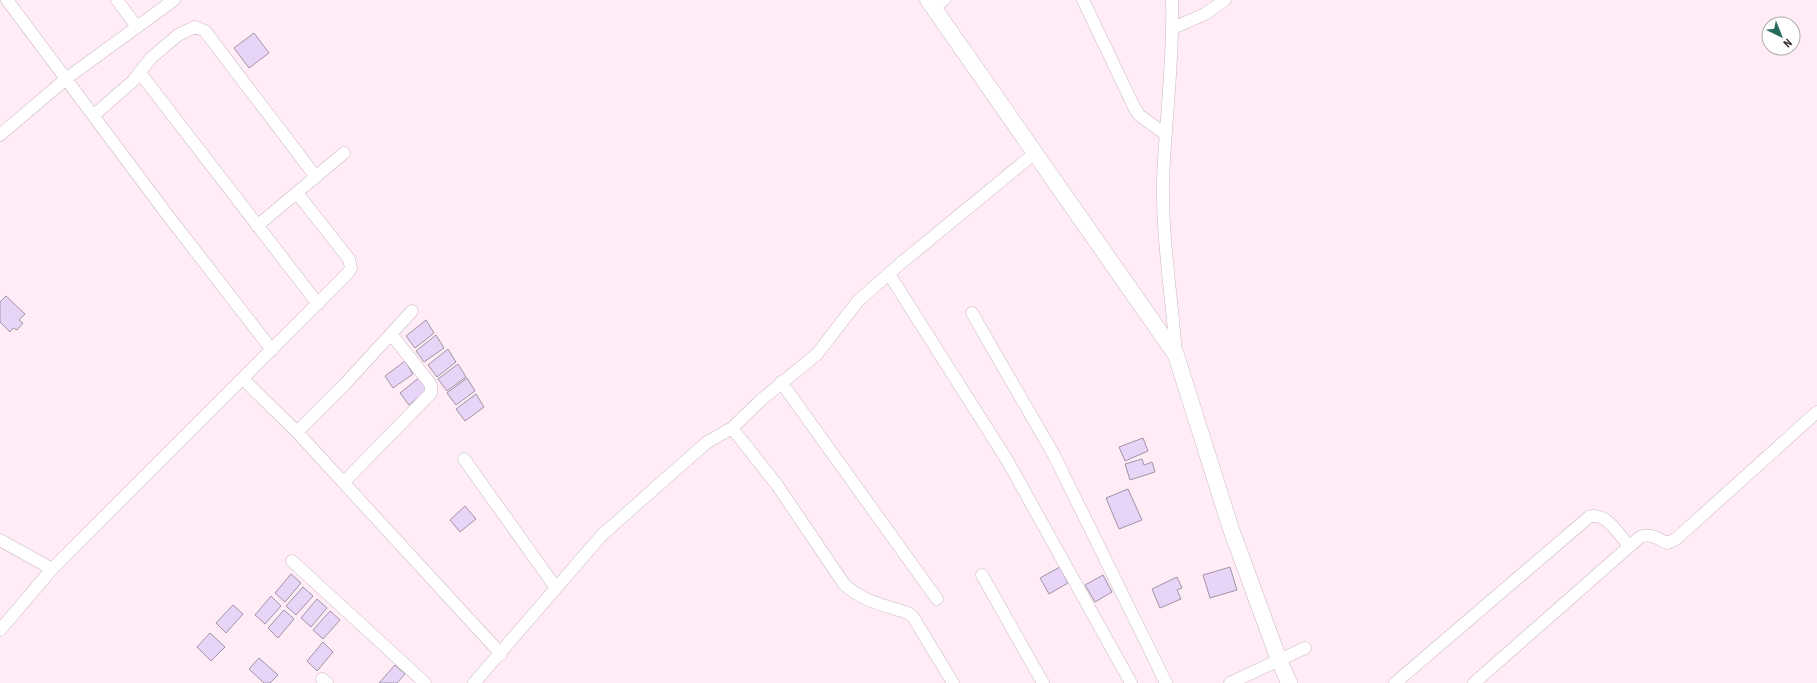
<svg xmlns="http://www.w3.org/2000/svg" width="1817" height="683" viewBox="0 0 1817 683" font-family="'Roboto Condensed',sans-serif">
  <style>
    .building { fill: #e7d4f7; stroke: #9e95a5 }
    .lines { fill: none; stroke-linecap: round; stroke-linejoin: round }
    .minor-casing { stroke: #cab8c2; stroke-width: 13 }
    .tertiary-casing { stroke: #cab8c2; stroke-width: 17 }
    .minor { stroke: #fff; stroke-width: 12 }
    .tertiary { stroke: #fff; stroke-width: 16 }
  </style>
  <rect width="100%" height="100%" fill="#ffecf6"/>
  <path class="building" d="M 254,33 L 269,53 L 249,68 L 234,48 Z
    M 6,296 L 25,314 L 19,320 L 23,323 L 17,330 L 13,328 L 10,332 L 0,322 L 0,302 Z
    M 426,320 L 434,333 L 415,348 L 406,336 Z
    M 436,335 L 444,348 L 424,362 L 416,351 Z
    M 448,349 L 456,362 L 437,377 L 428,365 Z
    M 405,361 L 413,374 L 393,388 L 385,376 Z
    M 458,364 L 466,377 L 447,391 L 438,379 Z
    M 420,377 L 428,390 L 409,405 L 400,393 Z
    M 467,378 L 475,391 L 456,405 L 447,393 Z
    M 476,394 L 484,407 L 465,421 L 456,409 Z
    M 1143,438 L 1148,451 L 1125,461 L 1119,447 Z
    M 1142,459 L 1144,465 L 1152,462 L 1155,472 L 1130,480 L 1125,464 Z
    M 1128,489 L 1142,520 L 1119,529 L 1106,498 Z
    M 465,506 L 476,519 L 460,532 L 450,520 Z
    M 1060,567 L 1068,583 L 1049,594 L 1040,578 Z
    M 1230,567 L 1237,590 L 1210,598 L 1203,575 Z
    M 291,574 L 301,583 L 285,602 L 275,593 Z
    M 1103,575 L 1112,592 L 1095,602 L 1085,585 Z
    M 1177,577 L 1182,588 L 1177,590 L 1181,599 L 1160,608 L 1152,589 Z
    M 303,587 L 313,596 L 296,615 L 286,606 Z
    M 271,596 L 281,606 L 265,624 L 255,615 Z
    M 317,599 L 327,608 L 311,627 L 301,618 Z
    M 233,605 L 243,614 L 226,633 L 216,623 Z
    M 284,610 L 294,619 L 278,638 L 268,628 Z
    M 330,611 L 340,620 L 323,639 L 313,630 Z
    M 210,633 L 225,647 L 211,661 L 197,647 Z
    M 323,642 L 333,652 L 317,671 L 307,661 Z
    M 259,658 L 278,675 L 270,683 L 264,683 L 249,669 Z
    M 395,665 L 405,674 L 397,683 L 379,683 Z"/>
  <g class="lines">
    <g class="minor-casing">
      <path id="minor" d="M 7,0 L 166,213 L 272,350
        M 117,0 L 137,27
        M 1083,0 L 1134,107 L 1139,115 L 1165,134
        M 1172,0 C 1174,61 1165,121 1163,182 C 1162,239 1172,298 1176,355
        M 933,8 L 944,0
        M 1173,28 L 1205,14 L 1225,0
        M 140,73 L 318,304
        M 94,115 L 133,81 L 151,58 L 178,35 L 195,27 L 205,31 L 316,177
        M 0,135 L 67,78 L 174,0
        M 257,226 L 344,153
        M 889,274 L 1007,460 L 1131,683
        M 972,313 L 1054,455 L 1166,683
        M 243,379 L 297,432 L 501,654
        M 781,382 L 937,599
        M 732,428 L 777,485 L 844,584 C 861,601 887,606 908,613 L 913,617 L 953,683
        M 297,432 L 345,384 L 412,311
        M 464,459 L 556,588
        M 344,482 L 431,393 L 431,386 L 429,382 L 391,334
        M 0,540 L 52,569
        M 292,561 L 425,683
        M 982,575 L 1043,683
        M 0,630 L 52,569 L 348,273 L 351,268 L 349,259 L 297,193
        M 322,679 L 327,683
        M 474,683 L 602,535 L 706,443 L 732,428 L 761,400 L 817,354 L 858,301 L 901,263 L 1035,153
        M 1230,683 L 1305,648
        M 1395,683 L 1589,517 C 1606,511 1619,535 1629,546
        M 1474,683 L 1640,537 C 1650,533 1657,538 1667,543 L 1676,539 L 1817,412"/>
    </g>
    <g class="tertiary-casing">
      <path id="tertiary" d="M 928,0 L 1176,355 L 1231,529 L 1279,660 L 1289,683"/>
    </g>
    <use href="#minor" class="minor"/>
    <use href="#tertiary" class="tertiary"/>
  </g>
  <g transform="translate(1781 36) rotate(137)"><circle r="19" fill="#ffffff" stroke="#afacae"/>
  <path d="M0-3L7 15L0 10L-7 15Z" fill="#276b5d"/>
  <text y="-6" font-size="11" font-weight="bold" text-anchor="middle" fill="#383034">N</text>
  </g>
</svg>
